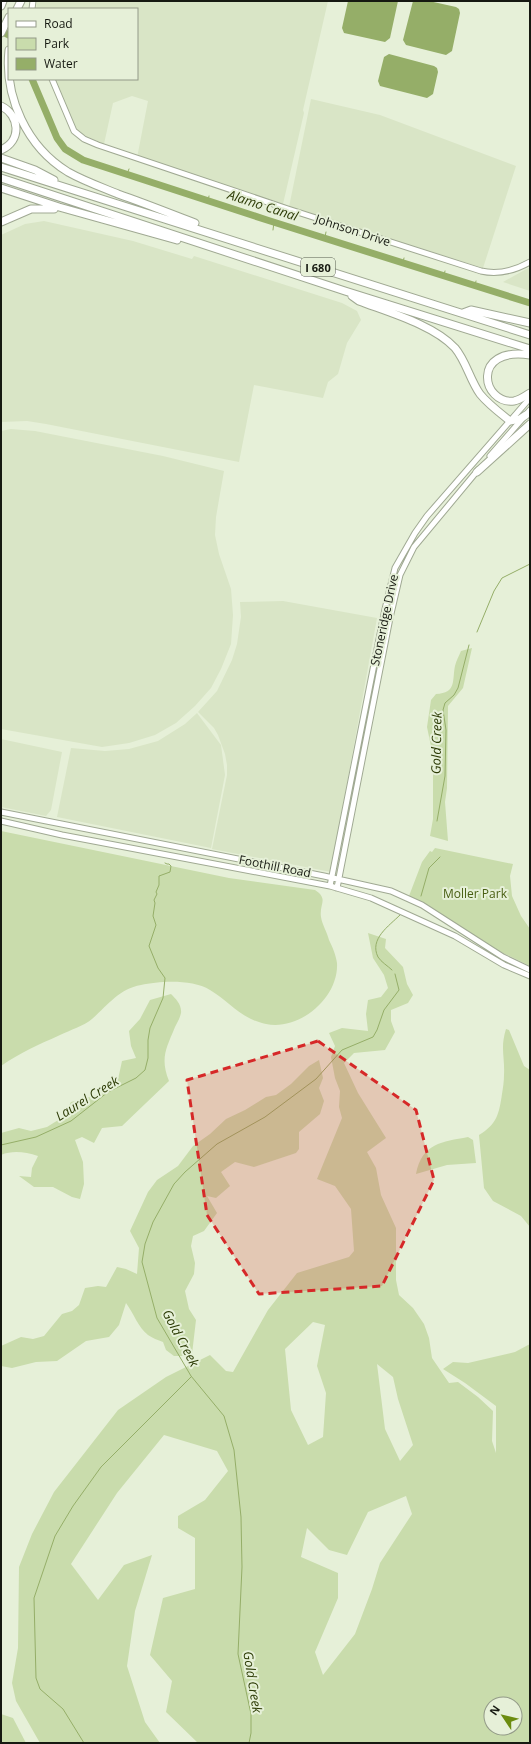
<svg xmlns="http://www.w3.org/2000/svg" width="531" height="1744" viewBox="0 0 531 1744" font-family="'Open Sans',sans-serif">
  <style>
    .built { fill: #d9e5c6 }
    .green { fill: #c9dcac; fill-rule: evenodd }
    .water { fill: #95ae68 }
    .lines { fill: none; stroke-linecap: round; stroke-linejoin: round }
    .stream { stroke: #95ae68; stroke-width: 1 }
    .river { stroke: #95ae68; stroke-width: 7 }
    .secondary-casing { stroke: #a0a993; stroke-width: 7 }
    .highway-casing { stroke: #a0a993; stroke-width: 9 }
    .secondary { stroke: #fff; stroke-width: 5 }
    .highway { stroke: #fff; stroke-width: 7 }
    .marked { fill: #d62828; fill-opacity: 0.2; stroke: #d62828; stroke-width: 3; stroke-dasharray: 8 5; stroke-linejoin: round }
    .labels { text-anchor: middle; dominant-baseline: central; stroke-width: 4; stroke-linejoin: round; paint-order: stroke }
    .shield { fill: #e6f0d8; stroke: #545a4d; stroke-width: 1 }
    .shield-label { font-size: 11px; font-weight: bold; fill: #161911 }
    .street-label { font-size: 12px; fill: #161911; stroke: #e6f0d8 }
    .park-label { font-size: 12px; fill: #485e12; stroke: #e6f0d8 }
    .water-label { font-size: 13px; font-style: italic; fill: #2c3b05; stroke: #e6f0d8 }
  </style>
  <rect width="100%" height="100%" fill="#e6f0d8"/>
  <path class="built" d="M 37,1 L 328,1 L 303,110 L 304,113 L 283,204 L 137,158 L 148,101 L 132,96 L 113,103 L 104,144 L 80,133 L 74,128 L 55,79 L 137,79 L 137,9 L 36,9 Z
    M 311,99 L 380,115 L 516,166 L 483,268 L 289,207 Z
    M 44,221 L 133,241 L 192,259 L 194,256 L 342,303 L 357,311 L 361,320 L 347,343 L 338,374 L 328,382 L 323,398 L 254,385 L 239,462 L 46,424 L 27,421 L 1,422 L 1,235 L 25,224 Z
    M 530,267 L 530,291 L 503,282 Z
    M 11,429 L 35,431 L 163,456 L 224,471 L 216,517 L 215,535 L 219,554 L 231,589 L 233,615 L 231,644 L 221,669 L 211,688 L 195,706 L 176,723 L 155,735 L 129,743 L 102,747 L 1,729 L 1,431 Z
    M 283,601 L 377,618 L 331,872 L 212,849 L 227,775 L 227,765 L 225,754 L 218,735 L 214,728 L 198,712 L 217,691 L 232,660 L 237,644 L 241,617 L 240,602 Z
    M 197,713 L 221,745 L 225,775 L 211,848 L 57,817 L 71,748 L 105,751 L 129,749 L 158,741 L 185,724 Z
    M 1,739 L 62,752 L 51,810 L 46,816 L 1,807 Z"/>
  <path class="green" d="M 472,648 L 463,688 L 448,706 L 447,788 L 445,802 L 448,841 L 430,836 L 433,819 L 433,756 L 427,727 L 431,700 L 436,694 C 457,693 452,680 455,666 C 456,661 459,656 461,651 Z
    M 1,831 L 229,878 L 315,890 C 329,899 319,904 321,917 C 322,924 327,932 329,940 C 332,946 336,955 337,963 C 339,998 299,1031 266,1024 C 241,1019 230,1002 210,990 C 192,979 160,981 141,985 C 119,989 108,1005 92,1019 C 84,1026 70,1030 60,1035 C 38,1045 21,1052 1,1066 Z
    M 435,848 L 513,864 L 510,876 L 512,896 L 521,916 L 530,929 L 530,966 L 499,951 L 422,902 L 409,896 L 422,862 L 430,851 L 432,852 Z
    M 368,933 L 386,939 L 385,948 L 403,967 L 407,984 L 413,995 L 408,1003 L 391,1010 L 391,1021 L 395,1032 L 385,1050 L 354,1053 L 344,1063 L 358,1093 L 386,1138 L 367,1152 L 376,1168 L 381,1195 L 396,1228 L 396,1280 L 399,1295 L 413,1308 L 424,1324 L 429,1338 L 432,1358 L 449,1383 L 458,1382 L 478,1397 L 493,1411 L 492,1441 L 496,1453 L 496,1406 L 465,1383 L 443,1369 L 453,1362 L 468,1363 L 515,1352 L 530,1344 L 530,1743 L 198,1743 L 166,1712 L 172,1681 L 150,1655 L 163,1598 L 195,1589 L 195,1538 L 178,1528 L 178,1516 L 205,1500 L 228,1471 L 217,1451 L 164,1435 L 117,1493 L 71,1564 L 98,1600 L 124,1565 L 152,1555 L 135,1611 L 127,1666 L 145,1722 L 160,1743 L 40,1743 L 16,1701 L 12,1683 L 18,1648 L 19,1567 L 32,1534 L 54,1492 L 118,1410 L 166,1377 L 210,1355 L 226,1371 L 233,1372 L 268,1310 L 297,1273 L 349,1257 L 354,1251 L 351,1209 L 335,1186 L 317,1179 L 342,1118 L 339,1107 L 340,1091 L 335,1078 L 331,1057 L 335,1046 L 329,1033 L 342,1028 L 368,1031 L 366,1014 L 368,1000 L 381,997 L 388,988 L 384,975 L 373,958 ZM 313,1322 L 325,1325 L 317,1366 L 326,1393 L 323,1437 L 308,1445 L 291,1410 L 285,1349 ZM 377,1364 L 393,1377 L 398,1399 L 413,1445 L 400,1461 L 385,1429 ZM 406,1496 L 412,1514 L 380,1563 L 372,1589 L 355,1634 L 323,1675 L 315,1652 L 338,1598 L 338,1573 L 301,1557 L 307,1528 L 329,1550 L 347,1555 L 368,1512 ZM 491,1704 L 515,1704 L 515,1728 L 491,1728 Z
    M 171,994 C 176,999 182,1005 181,1013 C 180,1018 177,1023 175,1027 C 166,1049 160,1058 169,1081 L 122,1126 L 102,1128 L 94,1143 L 82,1137 L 75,1140 L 83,1162 L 84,1184 L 80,1199 L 72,1197 L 53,1187 L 34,1187 L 19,1176 L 31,1177 L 32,1168 L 38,1156 C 25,1152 13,1150 1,1155 L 1,1133 L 19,1128 L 31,1131 L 47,1127 L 63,1117 L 71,1102 L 96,1095 L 117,1084 L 122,1061 L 136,1058 L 131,1046 L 129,1031 L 140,1019 L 150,1000 Z
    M 506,1029 L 509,1030 L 524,1066 L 530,1070 L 530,1227 L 521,1216 L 493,1201 L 484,1188 L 479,1135 C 497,1124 499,1114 502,1094 C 503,1088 504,1081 504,1075 C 505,1057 500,1048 506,1029 Z
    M 319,1060 L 323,1078 L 319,1088 L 324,1101 L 320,1114 L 299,1132 L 299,1149 L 296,1153 L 254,1167 L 235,1162 L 221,1172 L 230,1186 L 216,1198 L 207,1196 L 217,1213 L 204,1231 L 193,1236 L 191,1246 L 195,1263 L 194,1274 L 185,1291 L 189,1309 L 196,1320 L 192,1354 L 187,1356 L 174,1356 L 166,1350 L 163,1342 C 158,1340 152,1338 148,1335 C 138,1327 134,1314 126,1303 L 119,1325 L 109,1337 L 86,1341 L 57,1361 L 36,1362 L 12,1368 L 1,1366 L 1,1346 L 21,1337 L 33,1339 L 44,1336 L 62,1314 L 72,1311 L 79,1305 L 85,1288 L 98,1286 L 106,1287 L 117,1267 L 126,1269 L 137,1274 L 139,1248 L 130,1231 L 148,1192 L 157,1180 L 178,1166 L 193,1146 L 210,1134 L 226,1119 L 245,1110 L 266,1097 L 276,1095 L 291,1084 L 309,1066 Z
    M 468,1137 L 473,1140 L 476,1163 L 447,1165 L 416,1174 C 422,1143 442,1142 468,1137 Z
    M 1,1714 L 13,1718 L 26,1743 L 1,1743 Z"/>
  <path class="water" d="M 348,1 L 398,1 L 390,38 L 385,42 L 344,33 L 342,28 Z
    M 413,1 L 429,1 L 456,7 L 459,9 L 460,13 L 452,51 L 446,55 L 406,45 L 403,40 Z
    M 389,54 L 434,66 L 437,68 L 438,72 L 433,94 L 427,98 L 380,86 L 378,81 L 384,57 Z"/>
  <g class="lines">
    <path class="stream" d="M 127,174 L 129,169
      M 208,201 L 209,196
      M 273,230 L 274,222
      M 325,237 L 326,232
      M 403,262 L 404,258
      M 444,275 L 445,271
      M 475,285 L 476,281
      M 477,632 L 494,591 L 502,578 L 530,564
      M 437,821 L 445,776 L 446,730 L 443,710 L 445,703 L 454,695 L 458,688 L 469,645
      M 421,896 L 429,868 L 440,857
      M 392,970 C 388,966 381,962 378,957 C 369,939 389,926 400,915
      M 1,1145 L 36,1137 L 71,1121 L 108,1092 L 136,1078 L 145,1070 L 148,1058 L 148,1040 L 150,1028 L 163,998 L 165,978 L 158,968 L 149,946 L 156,925 L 153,916 L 155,903 L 154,900 L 157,894 L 156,892 L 159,885 L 159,876 L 170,872 L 171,866 L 169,864 L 167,864 L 165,863
      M 84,1743 L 63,1709 L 40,1689 L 36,1678 L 34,1598 L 55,1536 L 73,1506 L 101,1467 L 191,1377
      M 249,1743 L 251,1733 L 251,1714 L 238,1654 L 242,1567 L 241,1517 L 234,1450 L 224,1416 L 191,1376 L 157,1318 L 142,1262 L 145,1244 L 153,1222 L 174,1184 L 185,1172 L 217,1144 L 265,1117 L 316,1079 L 342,1050 L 373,1037 L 377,1030 L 384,1010 L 399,990 L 395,974"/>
    <path class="river" d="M 1,31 L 9,35
      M 32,79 L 57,138 L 65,149 L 83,160 L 267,220 L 530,303"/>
    <g class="secondary-casing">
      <path id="secondary" d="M 32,9 L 33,1
        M 52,79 L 74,131 L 84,139 L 98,145 L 288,209 L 481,271 C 499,275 514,271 530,262
        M 490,456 L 530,410
        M 1,812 L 324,876 L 391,891 L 422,905 L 503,957 L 530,970
        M 1,821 L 62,835 L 330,886 L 371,898 L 455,936 L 504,965 L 530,976
        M 330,886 L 385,609 L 395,568 L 415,533 L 427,516 L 530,398
        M 337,888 L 390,618 L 400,575 L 414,547 L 478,470"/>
    </g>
    <g class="highway-casing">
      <path id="highway" d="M 1,6 L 3,1
        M 17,9 L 21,1
        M 1,33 L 9,17
        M 9,50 C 4,97 27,147 68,172 C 84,181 101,187 118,194 C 144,203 169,213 195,223
        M 1,106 C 20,115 22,141 1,150
        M 1,158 L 35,170 L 54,180
        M 1,167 L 530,335
        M 1,178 L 345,291 L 530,349
        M 1,188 L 59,207 L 177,240
        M 1,222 L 31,209 L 54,209
        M 352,296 L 359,301 C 388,312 434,325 455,348 C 466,361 470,380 480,394 C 488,404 500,413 510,421 L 520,419 L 526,415
        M 463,313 L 471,310 L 530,323
        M 530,355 C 470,346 482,405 514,401 C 520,400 525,396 530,393
        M 477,472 L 530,424"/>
    </g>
    <use href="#secondary" class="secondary"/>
    <use href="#highway" class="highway"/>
  </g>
  <path class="marked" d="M 318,1041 L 416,1110 L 434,1180 L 382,1286 L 259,1294 L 207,1215 L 187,1080 Z"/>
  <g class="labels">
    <rect class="shield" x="301" y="258" width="34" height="18" rx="3"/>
    <g class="shield-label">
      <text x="318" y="267">I 680</text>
    </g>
    <g class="street-label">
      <text transform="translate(353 230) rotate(18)">Johnson Drive</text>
      <text transform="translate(384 620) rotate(-78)">Stoneridge Drive</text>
      <text transform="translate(275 866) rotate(11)">Foothill Road</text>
    </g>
    <g class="park-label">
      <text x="475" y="893">Moller Park</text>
    </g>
    <g class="water-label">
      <text transform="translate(263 205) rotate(18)">Alamo Canal</text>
      <text transform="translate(436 743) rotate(-89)">Gold Creek</text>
      <text transform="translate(87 1098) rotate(-32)">Laurel Creek</text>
      <text transform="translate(181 1338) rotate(62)">Gold Creek</text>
      <text transform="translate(253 1682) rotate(81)">Gold Creek</text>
    </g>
  </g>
  <rect width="531" height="1744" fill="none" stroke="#161911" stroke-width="4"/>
  <rect x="8" y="8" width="130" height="72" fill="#e6f0d8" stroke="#939a88"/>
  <rect x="16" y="21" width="20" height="6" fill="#ffffff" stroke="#939a88"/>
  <text x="44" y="28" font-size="12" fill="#161911">Road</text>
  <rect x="16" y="38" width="20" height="12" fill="#c9dcac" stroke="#939a88"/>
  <text x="44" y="48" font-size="12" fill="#161911">Park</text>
  <rect x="16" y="58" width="20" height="12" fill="#95ae68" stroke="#939a88"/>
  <text x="44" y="68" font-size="12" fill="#161911">Water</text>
  <g transform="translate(503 1716) rotate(305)"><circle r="19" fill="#e6f0d8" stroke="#939a88"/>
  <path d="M0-3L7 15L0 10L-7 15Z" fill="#6b8c0f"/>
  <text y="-6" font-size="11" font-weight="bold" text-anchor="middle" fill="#161911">N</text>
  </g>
</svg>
